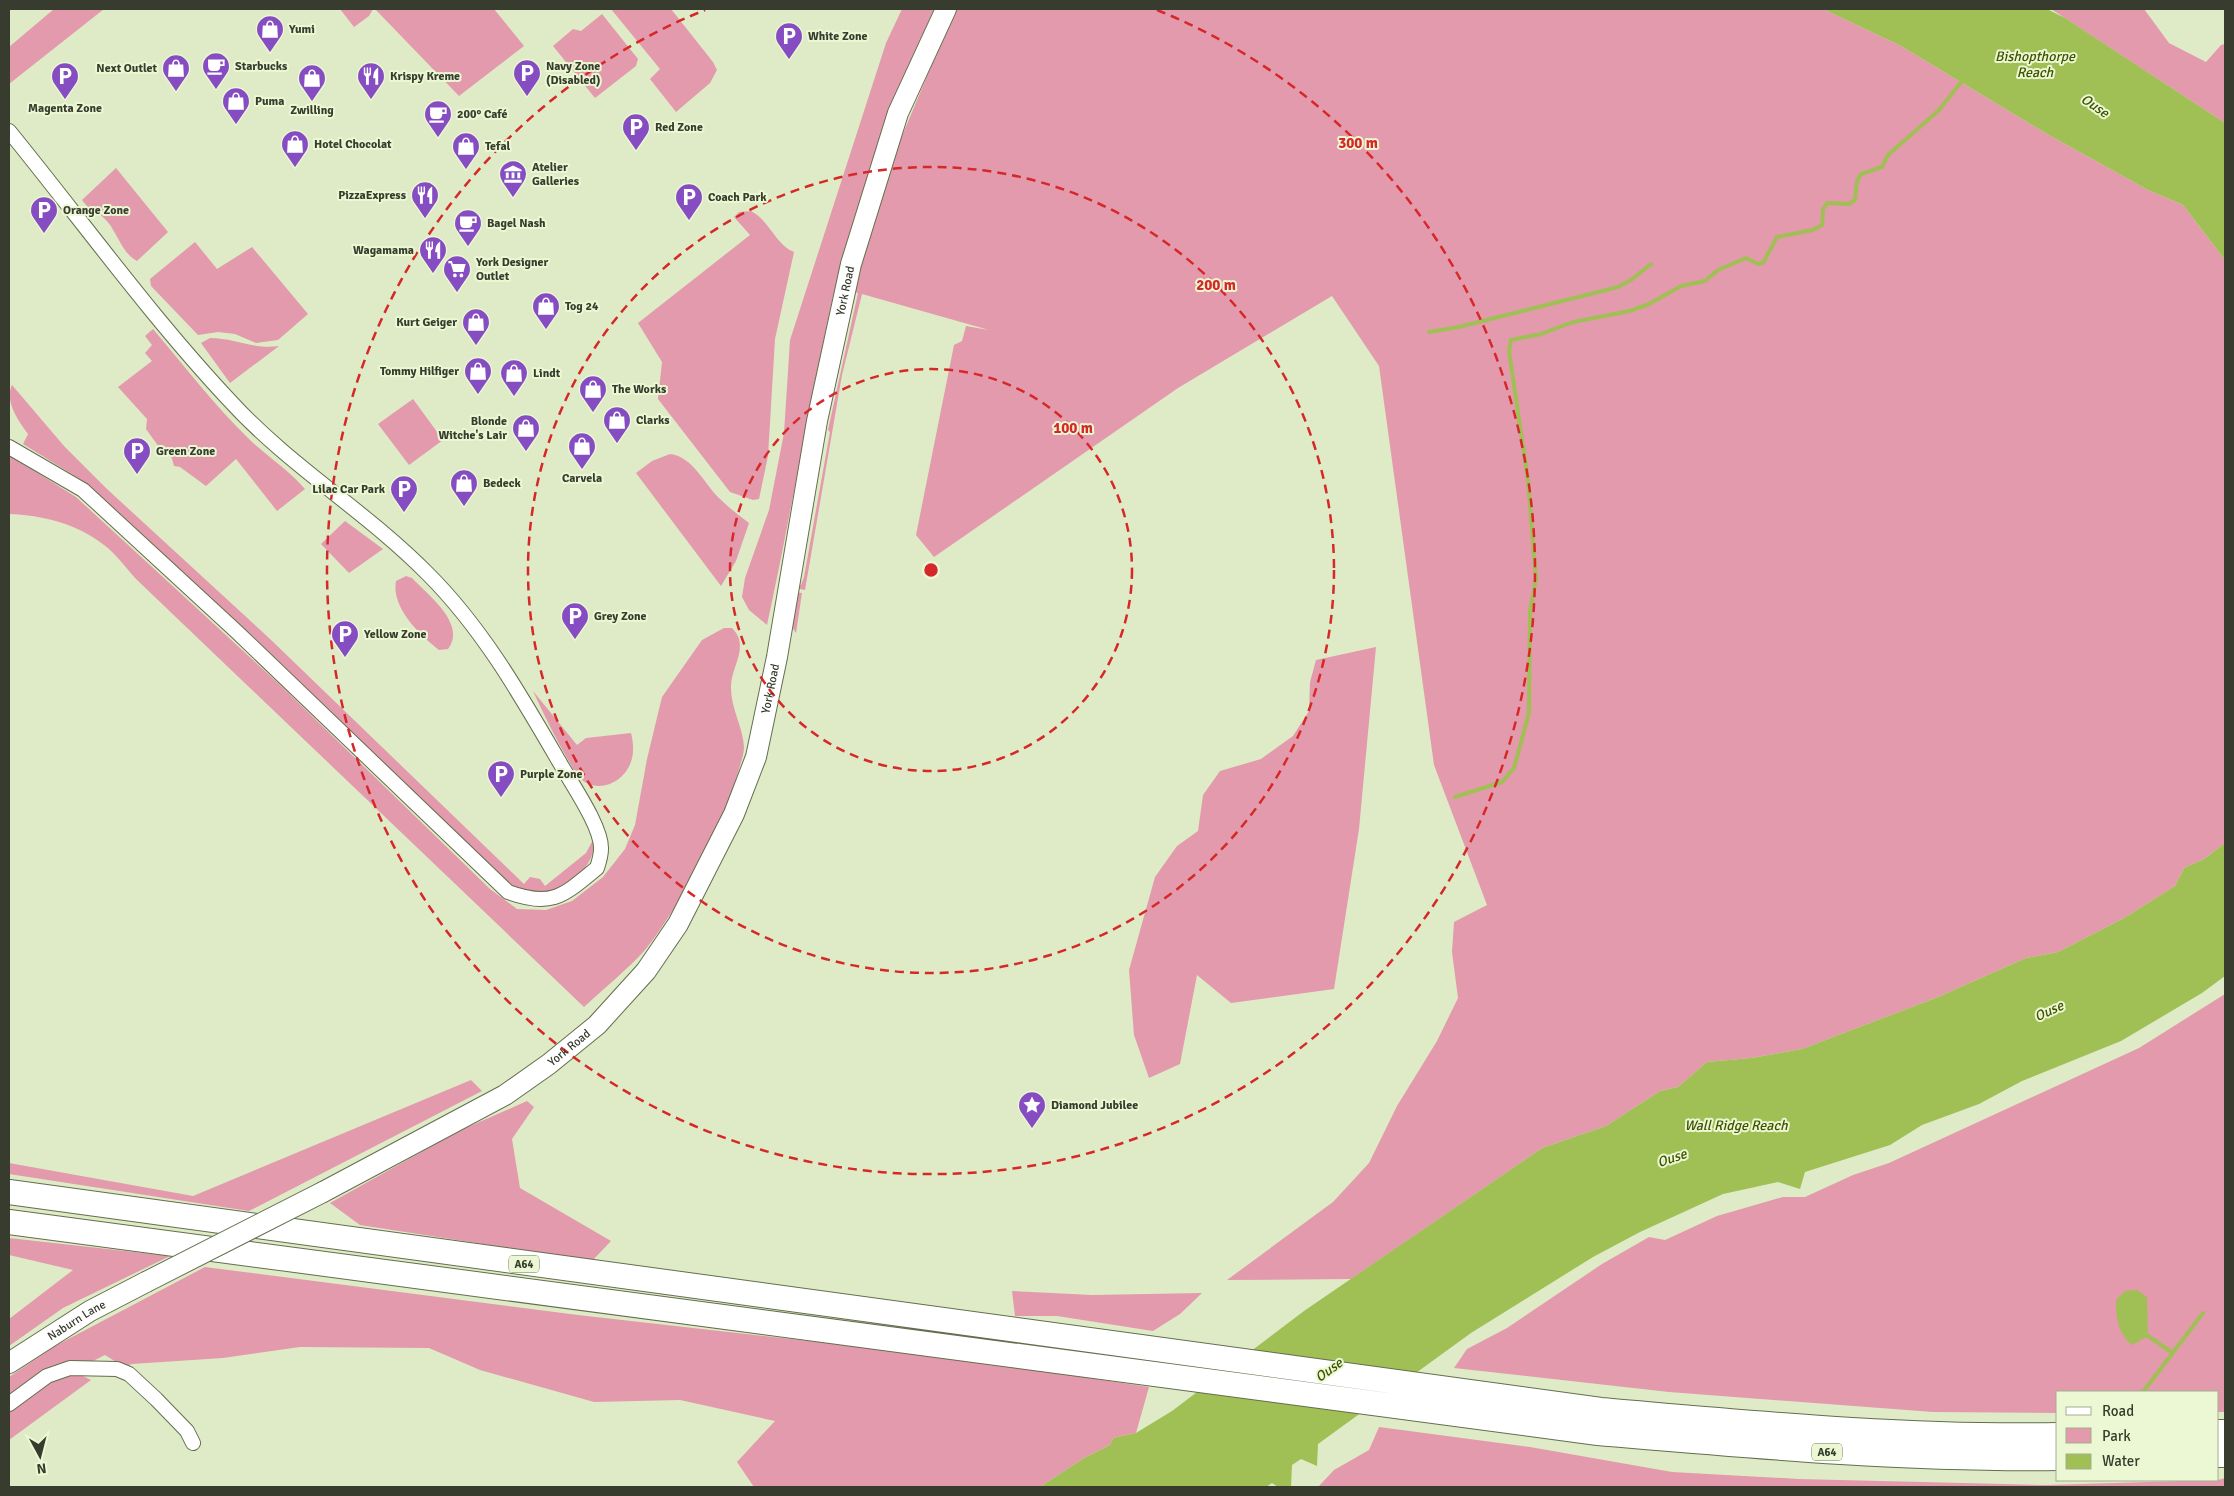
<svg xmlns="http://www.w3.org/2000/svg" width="2234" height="1496" viewBox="0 0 2234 1496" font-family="Signika,sans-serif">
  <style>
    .green { fill: #e39aac }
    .water { fill: #a0bf55 }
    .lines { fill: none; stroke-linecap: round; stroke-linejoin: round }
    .stream { stroke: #a0bf55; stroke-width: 4 }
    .minor-casing { stroke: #636e4d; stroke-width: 16 }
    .secondary-casing { stroke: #636e4d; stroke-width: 22 }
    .trunk-casing { stroke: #636e4d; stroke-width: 26 }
    .minor { stroke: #fff; stroke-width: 14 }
    .secondary { stroke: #fff; stroke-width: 20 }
    .trunk { stroke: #fff; stroke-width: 24 }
    .secondary-bridge-casing { stroke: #636e4d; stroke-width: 22; stroke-linecap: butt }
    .secondary-bridge { stroke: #fff; stroke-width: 20 }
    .ring { fill: none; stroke: #d62828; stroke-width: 2.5; stroke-dasharray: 9 6 }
    .labels { text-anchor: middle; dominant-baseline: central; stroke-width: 4; stroke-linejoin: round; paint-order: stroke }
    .shield { fill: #ebf8d3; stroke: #6d7460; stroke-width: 1 }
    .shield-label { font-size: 11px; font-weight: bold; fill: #373c2e }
    .poi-label { font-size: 12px; font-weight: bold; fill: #373c2e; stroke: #ebf8d3; text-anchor: start }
    .street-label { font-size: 12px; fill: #373c2e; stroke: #ebf8d3 }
    .water-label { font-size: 14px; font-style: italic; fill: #405301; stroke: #ebf8d3 }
    .centre { fill: #d62828; stroke: #ebf8d3; stroke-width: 2.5 }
    .ring-label { font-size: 15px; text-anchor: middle; font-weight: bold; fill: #d62828; stroke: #ebf8d3; stroke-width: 4; stroke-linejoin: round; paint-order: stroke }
  </style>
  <rect width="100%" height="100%" fill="#deebc6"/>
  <path class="green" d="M 54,9 L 104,9 L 9,84 L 9,47 Z
    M 340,9 L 373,9 L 369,16 L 354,27 Z
    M 375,9 L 494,9 L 524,46 L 459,96 Z
    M 611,9 L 671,9 L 713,62 L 717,70 L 710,83 L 676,112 L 650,79 L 660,69 Z
    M 902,9 L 934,9 C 892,105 854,203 831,305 C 808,411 790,519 767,625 L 749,610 L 742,597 L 745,578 L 769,510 L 784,433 L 790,340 L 886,43 Z
    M 955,9 L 1823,9 L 1901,46 L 2047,134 L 2148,190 L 2183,205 L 2225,260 L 2225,843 L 2204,859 L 2184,868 L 2175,886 L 2124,918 L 2058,952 L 2026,958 L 1938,997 L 1802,1049 L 1751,1058 L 1707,1062 L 1678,1087 L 1660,1091 L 1606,1126 L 1542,1148 L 1351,1279 L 1227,1280 L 1333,1202 L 1369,1163 L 1397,1106 L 1437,1041 L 1458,998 L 1452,952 L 1454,922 L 1487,905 L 1434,765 L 1379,366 L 1332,296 L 1178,388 L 934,557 L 916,535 L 954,345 L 962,341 L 966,326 L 989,330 L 862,294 L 842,375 L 805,590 L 791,587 L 801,585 L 804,577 L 830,432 L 828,430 L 858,293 L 851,291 L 877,196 Z
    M 2051,9 L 2144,9 L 2169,43 L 2206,62 L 2221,45 L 2225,44 L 2225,123 Z
    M 602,14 L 638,59 L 636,66 L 595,98 L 553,46 L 573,29 L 581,31 Z
    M 116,168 L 168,232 L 137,261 C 120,252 117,229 103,217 C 94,210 89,210 82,200 Z
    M 751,211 C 770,221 775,244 794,252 L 775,339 L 768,456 L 759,499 L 753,500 L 730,492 L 658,399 L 662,362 L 638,323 L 750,235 L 734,217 L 739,212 Z
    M 195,242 L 217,269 L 252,247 L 308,314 L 278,340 L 256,343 L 235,334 L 218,332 L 198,335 L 151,286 L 150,279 Z
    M 153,329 C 185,367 215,406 250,440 C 268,457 289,470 305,489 L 277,511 L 236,459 L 206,486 L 180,467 L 174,466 C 172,457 169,449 159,447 L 146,429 L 147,419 L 118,387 L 152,361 L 145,353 L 152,345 L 145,336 Z
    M 210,338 C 235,338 254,350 279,346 L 230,383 L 201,343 Z
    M 12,385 L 64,446 L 107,489 L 269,638 L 524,884 L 530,877 L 540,879 L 545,886 L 586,853 L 594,838 C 598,867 562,895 534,893 C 522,892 514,887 504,881 L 235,620 L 83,481 L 23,444 L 28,434 C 19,422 4,401 12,385 Z
    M 413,399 L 443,440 L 409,465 L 378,424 Z
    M 670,454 C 693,457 703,482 719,498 C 728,507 738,515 749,523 L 736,561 L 721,586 L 636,473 L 652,461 Z
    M 9,455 L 76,497 L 278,683 L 490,889 L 517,909 L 546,910 L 572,901 L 603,877 L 625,849 L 635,825 L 647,759 L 662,697 L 702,640 L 724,628 L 732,628 C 751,647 730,667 731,688 C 731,709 743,727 744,747 C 744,754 741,762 739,769 C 723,824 681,905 645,950 C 627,970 604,988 584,1007 L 136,579 C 126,568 116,554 104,545 C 78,524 42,515 9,514 Z
    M 345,521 L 383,549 L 349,573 L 321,544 Z
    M 406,576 L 412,578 C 428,595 467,624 448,649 L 439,650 C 420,635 391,608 396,581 Z
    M 794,592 L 802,593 L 796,633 L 792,627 C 796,616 793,605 794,592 Z
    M 1376,647 L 1359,829 L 1334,989 L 1231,1003 L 1197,975 L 1180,1064 L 1149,1078 L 1134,1035 L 1129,970 L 1155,877 L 1177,846 L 1198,831 L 1203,795 L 1220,771 L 1261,759 L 1293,736 L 1309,711 L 1310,682 L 1316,660 Z
    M 533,691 L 577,745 L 586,738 L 631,733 C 635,749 634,764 622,776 C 611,787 593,790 581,779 C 575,774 572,766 568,760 C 555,737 544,715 533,691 Z
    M 2225,994 L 2225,1412 L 2218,1412 L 2218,1392 L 2058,1392 L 2058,1413 L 1933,1412 L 1669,1392 L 1454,1368 L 1467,1349 L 1507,1328 L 1602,1264 L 1649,1237 L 1665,1240 L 1717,1216 L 1783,1197 L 1805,1197 L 1853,1175 L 1889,1163 L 2139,1048 Z
    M 471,1080 L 482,1091 L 249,1211 L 9,1174 L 9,1163 L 193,1196 Z
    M 527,1101 L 534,1107 L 512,1139 L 520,1188 L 611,1241 L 592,1261 L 360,1225 L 330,1203 L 459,1131 Z
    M 9,1238 L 170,1256 L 63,1308 L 9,1346 L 9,1319 L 73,1270 L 9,1255 Z
    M 205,1267 L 578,1315 L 943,1356 L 1149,1387 L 1136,1433 L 1113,1438 L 1110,1445 L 1084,1458 L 1040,1487 L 754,1487 L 737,1462 L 775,1421 L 680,1400 L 594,1402 L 480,1370 L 429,1348 L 300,1347 L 223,1358 L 132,1364 L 124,1367 L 105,1355 L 73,1371 L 91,1380 L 9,1440 L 9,1377 L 55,1346 Z
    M 1012,1291 L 1092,1295 L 1202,1293 L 1180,1314 L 1153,1331 L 1057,1316 L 1015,1316 Z
    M 1379,1427 L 1530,1447 L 1672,1472 L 1799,1479 L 2046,1485 L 2218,1480 L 2225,1478 L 2225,1487 L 1318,1487 L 1334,1470 L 1369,1450 Z"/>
  <path class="water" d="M 1823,9 L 2047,9 L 2065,18 L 2225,123 L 2225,260 L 2183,205 L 2148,190 L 2047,134 L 1901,46 Z
    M 2225,843 L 2225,976 L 2202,993 L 2121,1041 L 2022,1081 L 1979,1104 L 1922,1125 L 1890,1145 L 1805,1172 L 1800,1189 L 1778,1182 L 1723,1194 L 1640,1232 L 1593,1257 L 1471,1333 L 1318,1444 L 1317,1466 L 1301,1459 L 1292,1465 L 1291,1487 L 1278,1487 L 1272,1483 L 1266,1487 L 1040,1487 L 1084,1458 L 1110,1445 L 1113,1438 L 1136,1433 L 1172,1411 L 1304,1311 L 1542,1148 L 1606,1126 L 1660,1091 L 1678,1087 L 1707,1062 L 1751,1058 L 1802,1049 L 1938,997 L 2026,958 L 2058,952 L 2124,918 L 2175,886 L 2184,868 L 2204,859 Z
    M 2137,1290 L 2147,1297 L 2148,1336 L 2132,1345 C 2118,1333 2116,1318 2116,1300 L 2125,1291 Z"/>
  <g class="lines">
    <path class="stream" d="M 1429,332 L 1459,327 L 1618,287 L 1631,280 L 1651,264
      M 1455,797 L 1502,782 L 1514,768 L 1529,713 L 1530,611 L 1536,579 L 1528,480 L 1509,351 L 1511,340 L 1541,334 L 1573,322 L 1630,311 L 1649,304 L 1681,286 L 1705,281 L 1718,270 L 1746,258 L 1758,264 L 1763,263 L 1777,237 L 1813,230 L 1822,225 L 1823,209 L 1827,203 L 1849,204 L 1855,200 L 1857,181 L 1861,174 L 1882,167 L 1888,155 L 1938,111 L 1963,80
      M 2148,1336 L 2173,1353
      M 2143,1392 L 2203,1313"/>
    <g class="minor-casing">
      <path id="minor" d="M 9,131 C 83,222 152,318 232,403 C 291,467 367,512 428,574 C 483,629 521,696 560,763 C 571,783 602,827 601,849 C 601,855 599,862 597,868 C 563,896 552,908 508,892 L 237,632 L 83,490 L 9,447
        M 9,1404 L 47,1376 L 70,1368 L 117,1369 L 129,1374 L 156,1399 L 187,1431 L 193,1443"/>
    </g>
    <g class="secondary-casing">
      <g id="secondary">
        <path id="s1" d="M 323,1192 L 505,1095 L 549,1064 L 597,1025 L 646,971 L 678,924 L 734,814 L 756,757 L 777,657 L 817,421 L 851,264 L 898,113 L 946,9"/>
        <path id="s2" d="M 9,1363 L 90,1311 L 146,1282"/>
      </g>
    </g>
    <g class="trunk-casing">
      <path id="trunk" d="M 9,1192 L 1601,1410 C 1753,1423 1905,1438 2058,1435
        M 9,1222 L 1598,1433 C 1751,1446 1904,1460 2058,1458
        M 2218,1432 L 2225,1432
        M 2218,1455 L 2225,1455"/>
    </g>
    <use href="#minor" class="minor"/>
    <use href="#secondary" class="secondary"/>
    <use href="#trunk" class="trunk"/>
    <g class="secondary-bridge-casing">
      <path id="secondary-bridge" d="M 146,1282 L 323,1192"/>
    </g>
    <use href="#secondary-bridge" class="secondary-bridge"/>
  </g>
  <g class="ring">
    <circle cx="931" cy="570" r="201"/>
    <circle cx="931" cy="570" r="403"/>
    <path d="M1157 10A604 604 0 1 1 705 10"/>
  </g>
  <defs>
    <g id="shop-pin" transform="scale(1.4375)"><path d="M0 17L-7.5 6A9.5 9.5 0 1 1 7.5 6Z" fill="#864cc2" stroke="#ebf8d3"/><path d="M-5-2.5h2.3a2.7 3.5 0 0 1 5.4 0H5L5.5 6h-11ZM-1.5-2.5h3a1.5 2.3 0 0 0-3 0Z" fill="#fff"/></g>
    <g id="parking-pin" transform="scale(1.4375)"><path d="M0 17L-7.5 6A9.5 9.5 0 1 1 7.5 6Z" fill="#864cc2" stroke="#ebf8d3"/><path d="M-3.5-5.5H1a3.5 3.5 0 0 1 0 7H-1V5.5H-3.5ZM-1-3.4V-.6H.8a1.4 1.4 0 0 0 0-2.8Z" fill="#fff"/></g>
    <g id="cafe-pin" transform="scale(1.4375)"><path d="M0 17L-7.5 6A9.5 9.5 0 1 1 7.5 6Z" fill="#864cc2" stroke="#ebf8d3"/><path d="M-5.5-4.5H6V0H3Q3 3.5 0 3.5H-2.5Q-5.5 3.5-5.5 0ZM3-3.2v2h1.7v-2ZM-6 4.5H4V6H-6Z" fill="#fff"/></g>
    <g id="restaurant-pin" transform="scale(1.4375)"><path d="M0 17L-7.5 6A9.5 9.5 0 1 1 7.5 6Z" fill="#864cc2" stroke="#ebf8d3"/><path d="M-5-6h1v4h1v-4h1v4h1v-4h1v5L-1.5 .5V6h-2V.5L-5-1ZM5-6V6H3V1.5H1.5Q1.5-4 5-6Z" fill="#fff"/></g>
    <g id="museum-pin" transform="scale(1.4375)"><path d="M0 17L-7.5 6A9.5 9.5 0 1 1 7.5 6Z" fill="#864cc2" stroke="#ebf8d3"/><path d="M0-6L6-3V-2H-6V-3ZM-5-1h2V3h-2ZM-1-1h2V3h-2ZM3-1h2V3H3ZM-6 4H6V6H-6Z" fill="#fff"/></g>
    <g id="supermarket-pin" transform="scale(1.4375)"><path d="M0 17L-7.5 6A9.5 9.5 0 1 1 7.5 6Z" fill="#864cc2" stroke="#ebf8d3"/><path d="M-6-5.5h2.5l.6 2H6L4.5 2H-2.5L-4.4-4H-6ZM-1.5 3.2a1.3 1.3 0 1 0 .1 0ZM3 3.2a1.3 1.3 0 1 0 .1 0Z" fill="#fff"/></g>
    <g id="sight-pin" transform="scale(1.4375)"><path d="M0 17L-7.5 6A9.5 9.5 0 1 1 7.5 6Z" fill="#864cc2" stroke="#ebf8d3"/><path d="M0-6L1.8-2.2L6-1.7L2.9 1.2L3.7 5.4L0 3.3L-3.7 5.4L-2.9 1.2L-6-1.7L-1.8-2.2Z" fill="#fff"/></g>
  </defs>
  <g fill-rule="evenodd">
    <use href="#shop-pin" x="270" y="29"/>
    <use href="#parking-pin" x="789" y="36"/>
    <use href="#cafe-pin" x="216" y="66"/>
    <use href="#shop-pin" x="176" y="68"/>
    <use href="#parking-pin" x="527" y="73"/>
    <use href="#parking-pin" x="65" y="76"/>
    <use href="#restaurant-pin" x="371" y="76"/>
    <use href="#shop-pin" x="312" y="78"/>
    <use href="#shop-pin" x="236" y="101"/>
    <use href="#cafe-pin" x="438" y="114"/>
    <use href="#parking-pin" x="636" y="127"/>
    <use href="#shop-pin" x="295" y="144"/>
    <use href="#shop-pin" x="466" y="146"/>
    <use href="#museum-pin" x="513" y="174"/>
    <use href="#restaurant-pin" x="425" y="195"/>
    <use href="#parking-pin" x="689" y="197"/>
    <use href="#parking-pin" x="44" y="210"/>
    <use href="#cafe-pin" x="468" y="223"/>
    <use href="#restaurant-pin" x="433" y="250"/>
    <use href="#supermarket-pin" x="457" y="269"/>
    <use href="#shop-pin" x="546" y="306"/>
    <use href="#shop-pin" x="476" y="322"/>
    <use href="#shop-pin" x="478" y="371"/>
    <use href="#shop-pin" x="514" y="373"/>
    <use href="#shop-pin" x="593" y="389"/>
    <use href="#shop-pin" x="617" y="420"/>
    <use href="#shop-pin" x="526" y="428"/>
    <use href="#shop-pin" x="582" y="446"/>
    <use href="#parking-pin" x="137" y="451"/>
    <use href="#shop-pin" x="464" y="483"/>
    <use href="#parking-pin" x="404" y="489"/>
    <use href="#parking-pin" x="575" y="616"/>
    <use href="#parking-pin" x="345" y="634"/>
    <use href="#parking-pin" x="501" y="774"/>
    <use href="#sight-pin" x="1032" y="1105"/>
  </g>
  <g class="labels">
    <g class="shield">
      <rect x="509" y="1255.5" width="30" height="17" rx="4"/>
      <rect x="1812" y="1443.5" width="30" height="17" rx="4"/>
    </g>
    <g class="shield-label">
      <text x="524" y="1264">A64</text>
      <text x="1827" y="1452">A64</text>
    </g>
    <g class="poi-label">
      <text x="289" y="29">Yumi</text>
      <text x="808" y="36">White Zone</text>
      <text x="235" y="66">Starbucks</text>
      <text x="546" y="66">Navy Zone<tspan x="546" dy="14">(Disabled)</tspan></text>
      <text x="157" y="68" text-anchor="end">Next Outlet</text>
      <text x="390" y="76">Krispy Kreme</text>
      <text x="255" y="101">Puma</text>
      <text x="65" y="108" text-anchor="middle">Magenta Zone</text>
      <text x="312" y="110" text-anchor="middle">Zwilling</text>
      <text x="457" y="114">200° Café</text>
      <text x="655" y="127">Red Zone</text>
      <text x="314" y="144">Hotel Chocolat</text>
      <text x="485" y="146">Tefal</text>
      <text x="532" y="167">Atelier<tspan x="532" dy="14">Galleries</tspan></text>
      <text x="406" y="195" text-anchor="end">PizzaExpress</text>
      <text x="708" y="197">Coach Park</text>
      <text x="63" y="210">Orange Zone</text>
      <text x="487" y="223">Bagel Nash</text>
      <text x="414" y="250" text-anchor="end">Wagamama</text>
      <text x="476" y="262">York Designer<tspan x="476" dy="14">Outlet</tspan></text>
      <text x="565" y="306">Tog 24</text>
      <text x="457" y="322" text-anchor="end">Kurt Geiger</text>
      <text x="459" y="371" text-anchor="end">Tommy Hilfiger</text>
      <text x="533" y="373">Lindt</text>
      <text x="612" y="389">The Works</text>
      <text x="636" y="420">Clarks</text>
      <text x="507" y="421" text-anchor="end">Blonde<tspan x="507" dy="14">Witche's Lair</tspan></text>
      <text x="156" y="451">Green Zone</text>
      <text x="582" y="478" text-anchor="middle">Carvela</text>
      <text x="483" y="483">Bedeck</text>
      <text x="385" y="489" text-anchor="end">Lilac Car Park</text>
      <text x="594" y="616">Grey Zone</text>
      <text x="364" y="634">Yellow Zone</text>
      <text x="520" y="774">Purple Zone</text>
      <text x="1051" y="1105">Diamond Jubilee</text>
    </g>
    <g class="street-label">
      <text stroke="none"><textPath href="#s1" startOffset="1111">York Road</textPath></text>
      <text stroke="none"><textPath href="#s1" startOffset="706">York Road</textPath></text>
      <text stroke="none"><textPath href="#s1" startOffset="286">York Road</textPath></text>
      <text stroke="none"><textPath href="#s2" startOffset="80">Naburn Lane</textPath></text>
    </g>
    <g class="water-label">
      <text x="2035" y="56">Bishopthorpe<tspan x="2035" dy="16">Reach</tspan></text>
      <text transform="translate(2095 106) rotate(34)">Ouse</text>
      <text transform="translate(2049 1011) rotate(-25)">Ouse</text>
      <text x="1736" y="1125">Wall Ridge Reach</text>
      <text transform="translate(1672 1158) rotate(-19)">Ouse</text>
      <text transform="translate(1329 1370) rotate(-36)">Ouse</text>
    </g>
  </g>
  <circle cx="931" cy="570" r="8" class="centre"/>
  <g class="ring-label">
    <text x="1358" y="148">300 m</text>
    <text x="1216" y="290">200 m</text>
    <text x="1073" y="433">100 m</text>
  </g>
  <rect width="2234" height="1496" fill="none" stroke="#373c2e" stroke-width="20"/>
  <rect x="2056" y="1391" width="162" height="90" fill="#ebf8d3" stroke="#a3ad91"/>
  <rect x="2066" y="1407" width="25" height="8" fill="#ffffff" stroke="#a3ad91"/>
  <text x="2102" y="1416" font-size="15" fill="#373c2e">Road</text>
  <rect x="2066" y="1428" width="25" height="15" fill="#e39aac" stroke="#a3ad91"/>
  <text x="2102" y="1441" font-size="15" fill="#373c2e">Park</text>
  <rect x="2066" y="1454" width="25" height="15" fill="#a0bf55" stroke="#a3ad91"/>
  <text x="2102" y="1466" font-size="15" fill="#373c2e">Water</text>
  <g transform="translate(40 1456) rotate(173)" stroke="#ebf8d3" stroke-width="4" paint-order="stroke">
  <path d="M0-4L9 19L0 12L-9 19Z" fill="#373c2e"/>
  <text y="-8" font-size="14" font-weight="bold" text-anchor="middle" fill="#373c2e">N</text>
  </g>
</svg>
